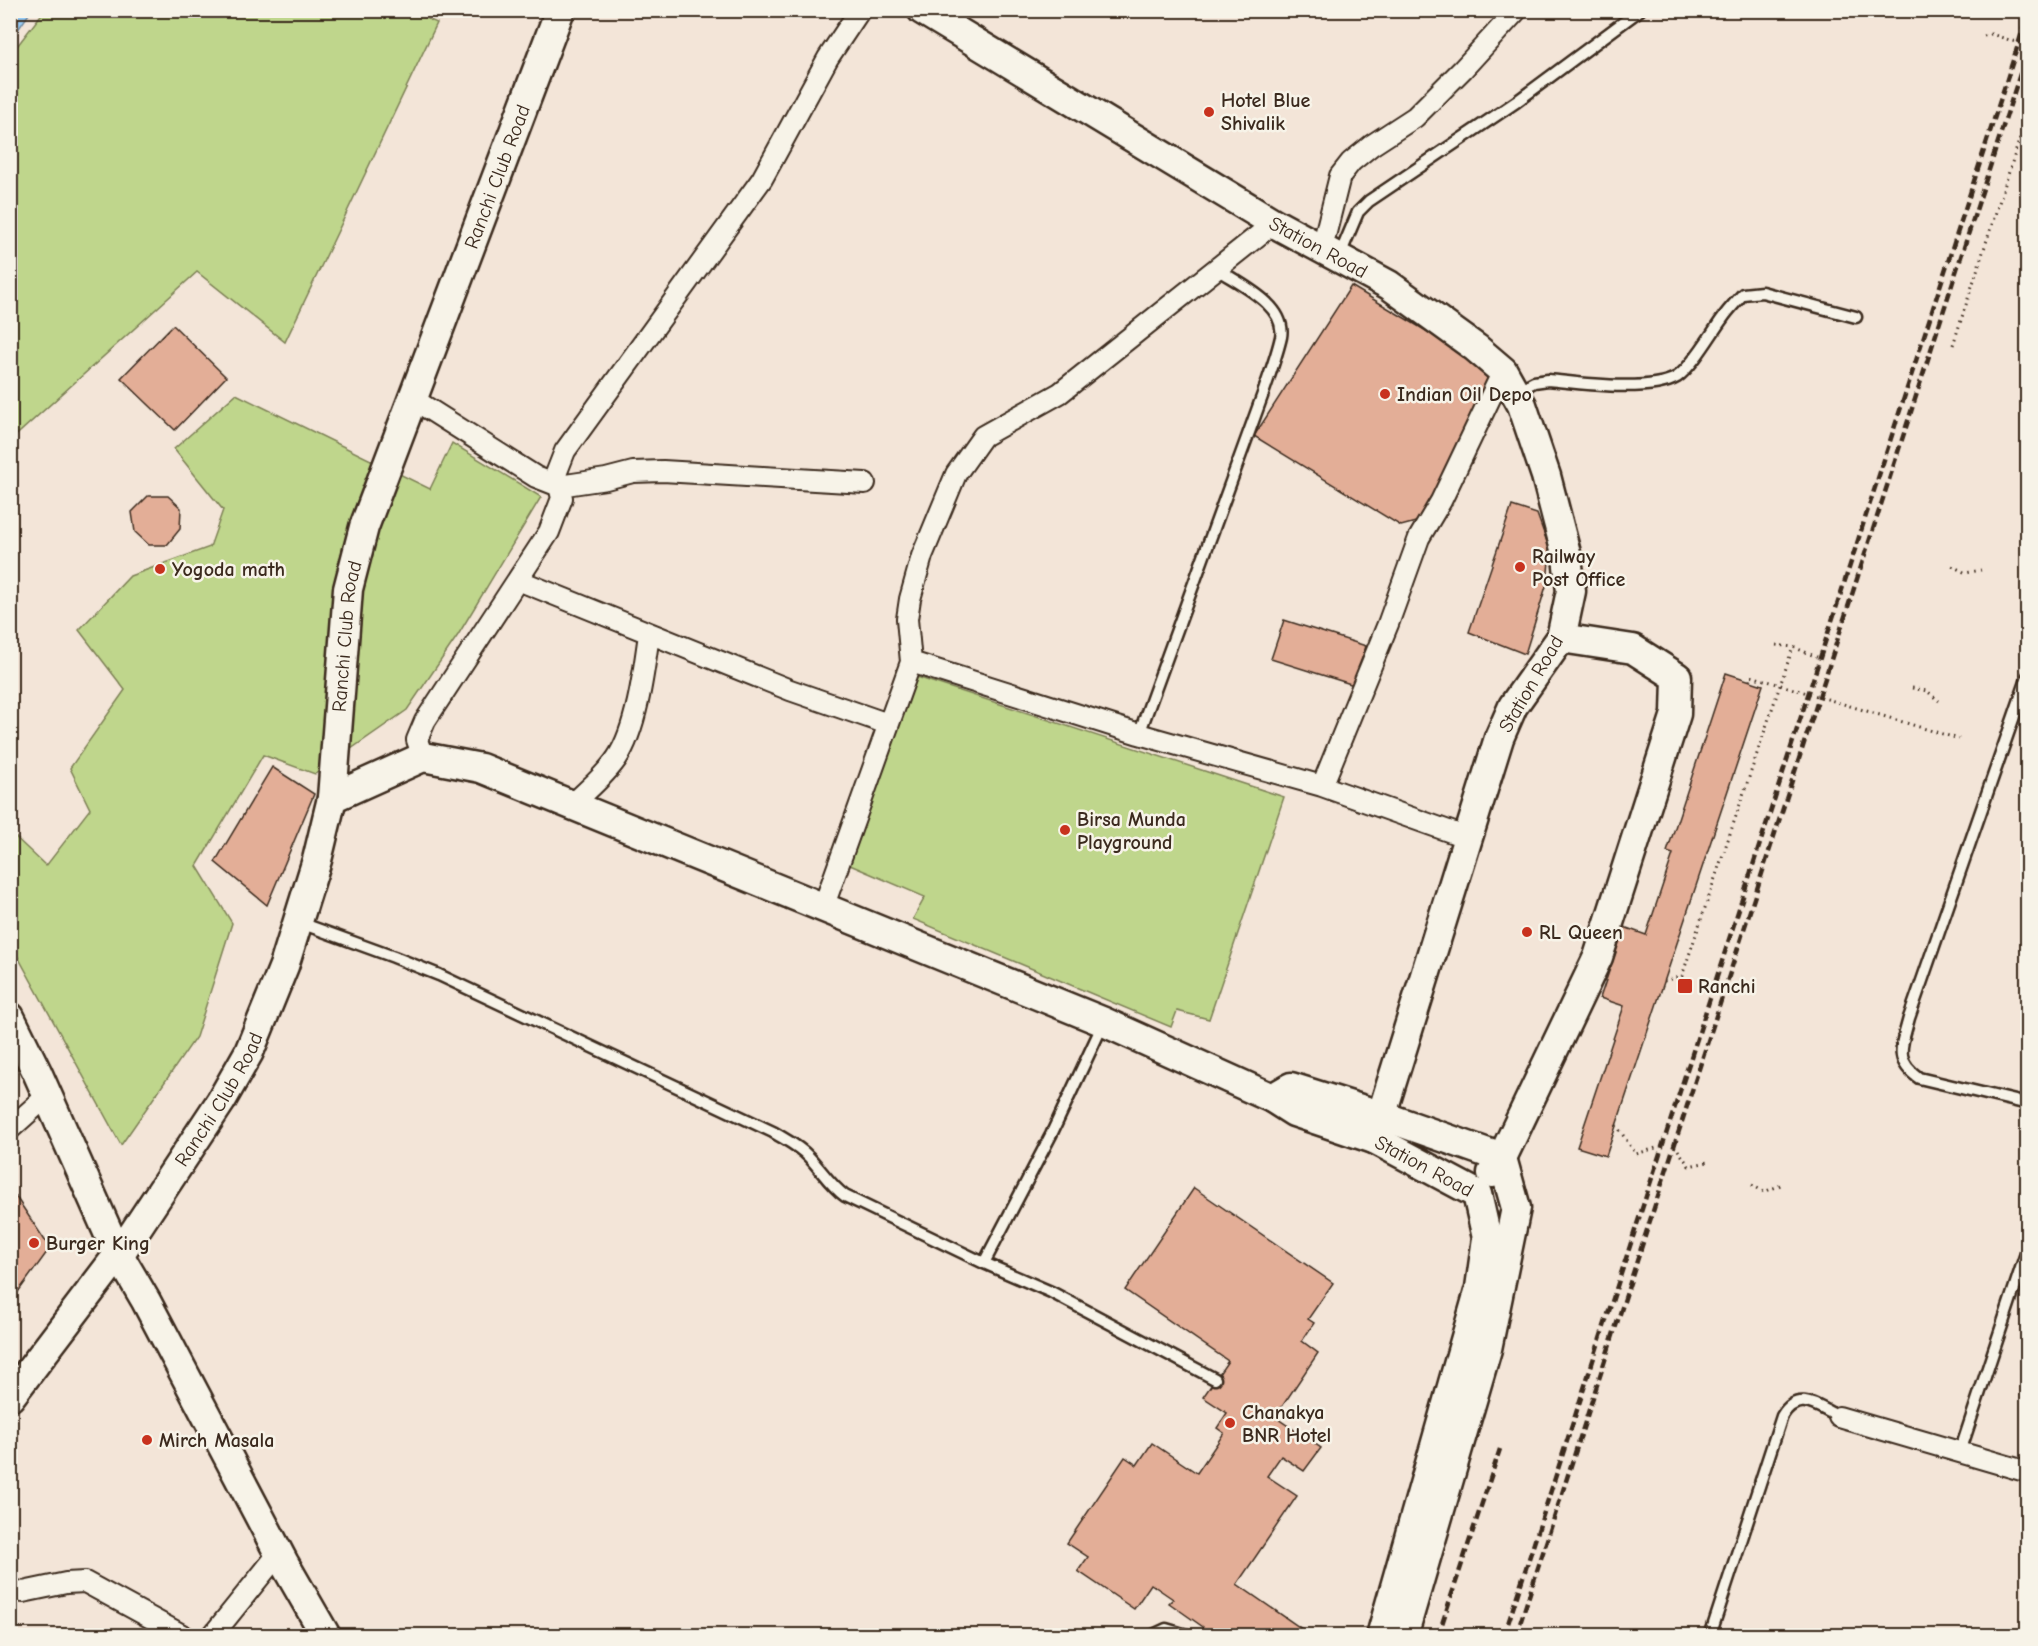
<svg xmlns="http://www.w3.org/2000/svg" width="2038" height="1646" viewBox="0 0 2038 1646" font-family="'Comic Neue',sans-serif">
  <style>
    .green { fill: #bfd68c; stroke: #7d8055; stroke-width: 1.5 }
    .water { fill: #96caf3; stroke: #728a9e; stroke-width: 1.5 }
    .building { fill: #e3ae97; stroke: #3b2a1e; stroke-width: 1.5 }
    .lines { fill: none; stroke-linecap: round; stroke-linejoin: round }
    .lane-casing { stroke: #3b2a1e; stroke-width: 15 }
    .street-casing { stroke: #3b2a1e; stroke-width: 24 }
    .secondary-casing { stroke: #3b2a1e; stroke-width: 33 }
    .path { stroke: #3b2a1e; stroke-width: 3; stroke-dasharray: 1.5 4.5; stroke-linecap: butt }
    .lane { stroke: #f7f3e8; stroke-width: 10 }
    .street { stroke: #f7f3e8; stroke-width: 20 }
    .secondary { stroke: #f7f3e8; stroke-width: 28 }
    .rail { stroke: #3b2a1e; stroke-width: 4.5; stroke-dasharray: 9 4.5; stroke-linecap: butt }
    .path-bridge { stroke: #3b2a1e; stroke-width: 3; stroke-dasharray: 1.5 4.5; stroke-linecap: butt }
    .poi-dot { fill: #c8321e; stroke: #f7f3e8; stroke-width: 2 }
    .labels { text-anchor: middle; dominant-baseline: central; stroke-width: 5; stroke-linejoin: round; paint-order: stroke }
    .poi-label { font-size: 20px; font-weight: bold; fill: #3b2a1e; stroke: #f7f3e8; text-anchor: start }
    .street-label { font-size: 20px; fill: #3b2a1e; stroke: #f7f3e8 }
  </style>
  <rect width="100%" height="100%" fill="#f3e5d8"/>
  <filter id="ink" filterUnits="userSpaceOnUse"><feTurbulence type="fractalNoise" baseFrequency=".0167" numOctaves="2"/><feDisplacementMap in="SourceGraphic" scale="12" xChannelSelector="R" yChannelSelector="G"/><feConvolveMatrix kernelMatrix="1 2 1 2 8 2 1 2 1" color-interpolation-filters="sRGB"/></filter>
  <g filter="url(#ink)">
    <path class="green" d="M 410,11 L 437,23 L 285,342 L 197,272 L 11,440 L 11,54 L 44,11 Z
      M 236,394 L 430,489 L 452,443 L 541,497 L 458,635 L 407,710 L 315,774 L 263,755 L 197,866 L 232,923 L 196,1037 L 121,1145 L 11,944 L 10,832 L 46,866 L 90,809 L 70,768 L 125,690 L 79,630 L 130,576 L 210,547 L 223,510 L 174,449 Z
      M 917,677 L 1284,797 L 1209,1019 L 1177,1011 L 1171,1027 L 913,919 L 925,897 L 843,862 Z"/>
    <path class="water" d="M 11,10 L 31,11 L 11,40 L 10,11 Z"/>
    <path class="building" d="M 1351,286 L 1485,366 L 1494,380 L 1423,520 L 1401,526 L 1254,436 Z
      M 173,325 L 226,377 L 175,430 L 121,378 Z
      M 148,496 L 168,496 L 181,508 L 180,529 L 167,545 L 149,545 L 135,532 L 132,512 Z
      M 1512,506 L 1537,514 L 1550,550 L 1547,583 L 1525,654 L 1469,632 Z
      M 1284,620 L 1366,646 L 1354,685 L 1271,659 Z
      M 1726,673 L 1763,685 L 1606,1156 L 1577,1147 L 1624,1006 L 1600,998 L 1624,927 L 1646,935 L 1673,854 L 1667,852 Z
      M 272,767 L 314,794 L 267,905 L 215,862 Z
      M 10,1188 L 50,1248 L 10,1303 Z
      M 1194,1188 L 1333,1283 L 1308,1319 L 1314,1323 L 1302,1341 L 1318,1353 L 1275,1417 L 1321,1448 L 1304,1471 L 1281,1456 L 1267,1476 L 1297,1496 L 1237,1584 L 1312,1636 L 1216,1636 L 1169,1603 L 1173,1599 L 1151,1584 L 1134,1609 L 1078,1571 L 1088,1557 L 1067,1543 L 1125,1457 L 1137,1465 L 1152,1443 L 1197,1473 L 1224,1433 L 1217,1428 L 1227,1413 L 1203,1397 L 1228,1361 L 1125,1290 Z"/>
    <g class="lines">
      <g class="lane-casing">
        <path id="lane" d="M 1339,257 L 1358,212 L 1369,201 L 1516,102 L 1640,10
          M 1515,392 L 1534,382 L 1548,380 C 1579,383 1650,393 1677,377 C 1692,367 1711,334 1722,319 C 1728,310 1736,302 1743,294 L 1762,292 L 1856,317
          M 2028,676 L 1909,1018 C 1902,1045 1893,1060 1919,1078 L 2028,1104
          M 1139,734 L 1264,391 C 1270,373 1277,355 1281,337 C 1287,305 1239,284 1217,269
          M 298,922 L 394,957 L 439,975 L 773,1132 C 786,1140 799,1146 809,1157 C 822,1171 830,1185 845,1196 L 984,1263 L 1051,1292 L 1215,1379
          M 984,1263 L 1051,1135 L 1103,1024
          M 1960,1452 L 2028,1247
          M 1151,1636 L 1166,1629 L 1190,1636
          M 1710,1636 L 1782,1416 C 1798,1389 1818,1407 1839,1417"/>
      </g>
      <g class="street-casing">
        <path id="street" d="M 1322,248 L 1340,176 L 1351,162 L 1372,145 L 1415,117 L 1463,69 L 1517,10
          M 413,399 L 536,477 L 559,486 L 606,479 L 633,472 L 663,471 L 865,483
          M 518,580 L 790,690 L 888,724
          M 911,662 L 1139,734 L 1322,786 L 1388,624 L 1419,538 L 1441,501 L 1503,371
          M 423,757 L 417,740 L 425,721 L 549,532 L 562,498 L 556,474 L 565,451 L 762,179 L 828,58 L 860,10
          M 1322,786 L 1468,838
          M 572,805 C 587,790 605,776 617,758 C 637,728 644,670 649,634
          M 823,908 L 911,662 L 907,619 L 910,599 L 922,556 L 956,474 L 983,436 L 1060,393 L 1274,223
          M 10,1129 L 48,1095
          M 1839,1417 L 2028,1472
          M 10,1590 L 23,1592 L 66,1583 L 85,1582 L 184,1636
          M 212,1636 L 279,1553"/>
      </g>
      <g class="secondary-casing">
        <g id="secondary">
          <path id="s1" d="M 922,10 L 1274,223 L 1389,285 L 1476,348 L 1503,371 L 1522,405 L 1546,476 L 1567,557 L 1571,591 L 1561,638 L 1513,706 L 1499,738 L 1374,1139 L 1477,1194 L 1487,1238 L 1480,1288 L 1381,1636"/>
          <path d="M 332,798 L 423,757 L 481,768 L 1104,1022 L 1272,1098 L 1294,1112 L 1374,1139"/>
          <path d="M 10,1017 L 37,1072 L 115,1248"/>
          <path d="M 1272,1098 L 1291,1087 L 1383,1116 L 1502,1158 L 1516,1208 L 1487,1349 L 1403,1636"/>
          <path d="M 1492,1173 L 1502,1158 L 1598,957 L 1676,714 L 1677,677 L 1633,649 L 1561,638"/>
          <path id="s2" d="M 123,1249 L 221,1101 L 249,1052 L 284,966 L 317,860 L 332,798 L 348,589 L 364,527 L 560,10"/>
          <path d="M 122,1260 L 146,1301 L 284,1563 L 326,1636"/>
          <path d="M 10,1397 L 115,1259"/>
        </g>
      </g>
      <path class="path" d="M 1984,36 L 1991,34 L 2028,46
        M 1953,345 L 2028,113
        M 1952,566 L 1966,573 L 1981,570
        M 1776,645 L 1793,647 L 1817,657
        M 1912,688 L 1927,691 L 1939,701
        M 1664,981 L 1682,976 L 1793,647
        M 1616,1125 L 1636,1154 L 1656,1148
        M 1678,1150 L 1689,1166 L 1708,1162
        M 1752,1185 L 1764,1192 L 1783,1184"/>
      <use href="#lane" class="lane"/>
      <use href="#street" class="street"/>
      <use href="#secondary" class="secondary"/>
      <path class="rail" d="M 1438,1636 L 1500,1449
        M 1504,1636 L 2028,14
        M 1516,1636 L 2028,49"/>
      <path class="path-bridge" d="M 1750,681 L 1751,676 L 1959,739"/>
    </g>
  </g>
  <g class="poi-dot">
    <circle cx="1209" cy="112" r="6"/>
    <circle cx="1385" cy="394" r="6"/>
    <circle cx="1520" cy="567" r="6"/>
    <circle cx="160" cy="569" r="6"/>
    <circle cx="1065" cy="830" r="6"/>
    <circle cx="1527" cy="932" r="6"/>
    <rect x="1677" y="978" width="16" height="16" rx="3"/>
    <circle cx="34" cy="1243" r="6"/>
    <circle cx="1230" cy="1423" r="6"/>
    <circle cx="147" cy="1440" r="6"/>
  </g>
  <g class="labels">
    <g class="poi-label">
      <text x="1221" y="100">Hotel Blue<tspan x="1221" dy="23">Shivalik</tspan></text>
      <text x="1397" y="394">Indian Oil Depo</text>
      <text x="1532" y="556">Railway<tspan x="1532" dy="23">Post Office</tspan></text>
      <text x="172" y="569">Yogoda math</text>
      <text x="1077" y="819">Birsa Munda<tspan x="1077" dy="23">Playground</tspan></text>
      <text x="1539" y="932">RL Queen</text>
      <text x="1698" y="986">Ranchi</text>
      <text x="46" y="1243">Burger King</text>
      <text x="1242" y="1412">Chanakya<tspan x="1242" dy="23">BNR Hotel</tspan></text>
      <text x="159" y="1440">Mirch Masala</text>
    </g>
    <g class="street-label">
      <text stroke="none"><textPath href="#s2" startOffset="1150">Ranchi Club Road</textPath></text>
      <text stroke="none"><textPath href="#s1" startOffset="462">Station Road</textPath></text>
      <text stroke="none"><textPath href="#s2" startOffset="664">Ranchi Club Road</textPath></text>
      <text transform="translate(1531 684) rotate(-60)">Station Road</text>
      <text stroke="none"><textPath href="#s2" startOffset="178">Ranchi Club Road</textPath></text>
      <text stroke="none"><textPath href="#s1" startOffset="1560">Station Road</textPath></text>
    </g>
  </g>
  <rect width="2038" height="1646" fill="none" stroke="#f7f3e8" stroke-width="36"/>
  <rect x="18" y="18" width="2002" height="1610" fill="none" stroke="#3b2a1e" stroke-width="2" filter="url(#ink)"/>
</svg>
